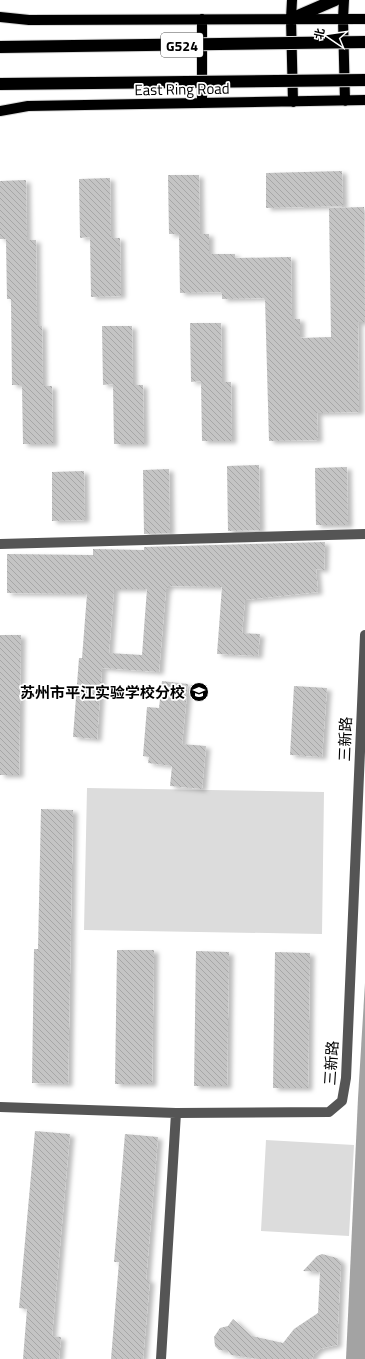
<svg xmlns="http://www.w3.org/2000/svg" width="365" height="1359" viewBox="0 0 365 1359" font-family="'Titillium Web','Noto Sans SC',sans-serif">
  <style>
    .park { fill: #dcdcdc }
    .water { fill: #a3a3a3 }
    .building { fill: url(#building-back-hatch); fill-rule: evenodd; filter: url(#shadow) }
    .lines { fill: none; stroke-linecap: round; stroke-linejoin: round }
    .major-casing { stroke: #dbdbdb; stroke-width: 12 }
    .highway-casing { stroke: #dbdbdb; stroke-width: 14 }
    .minor { stroke: #555; stroke-width: 10 }
    .major { stroke: #000; stroke-width: 10 }
    .highway { stroke: #000; stroke-width: 12 }
    .highway-bridge-casing { stroke: #dbdbdb; stroke-width: 14; stroke-linecap: butt }
    .highway-bridge { stroke: #000; stroke-width: 12 }
    .labels { text-anchor: middle; dominant-baseline: central; stroke-width: 3.5; stroke-linejoin: round; paint-order: stroke }
    .shield { fill: #fff; stroke: #4c4c4c; stroke-width: 1 }
    .shield-label { font-size: 14px; font-weight: bold; fill: #000 }
    .street-label { font-size: 15px; fill: #000; stroke: #fff }
    .poi-label { font-size: 15px; font-weight: bold; fill: #000; stroke: #fff; text-anchor: end }
  </style>
  <defs>
    <pattern id="building-back-hatch" width="6" height="6" patternUnits="userSpaceOnUse"><rect width="6" height="6" fill="#c4c4c4"/><path d="M-1 5l2 2M0 0l6 6M5-1l2 2" fill="none" stroke="#a7a7a7"/></pattern>
    <filter id="shadow"><feDropShadow dx="4.5" dy="2.5" stdDeviation="2" flood-color="#0004"/></filter>
  </defs>
  <rect width="100%" height="100%" fill="#fff"/>
  <path class="park" d="M 87,788 L 324,792 L 322,934 L 84,930 Z
    M 266,1140 L 354,1145 L 349,1236 L 261,1231 Z"/>
  <path class="water" d="M 365,983 L 365,1359 L 346,1359 L 358,1098 Z"/>
  <path class="building" d="M 342,171 L 343,206 L 266,208 L 266,173 Z
    M 168,175 L 199,175 L 200,234 L 209,234 L 209,254 L 235,254 L 235,258 L 291,257 L 292,319 L 300,319 L 300,338 L 331,337 L 329,208 L 364,207 L 365,322 L 358,322 L 359,412 L 317,413 L 318,440 L 269,441 L 265,298 L 222,299 L 222,292 L 180,293 L 179,234 L 169,234 Z
    M 110,178 L 111,238 L 120,238 L 121,296 L 91,297 L 90,237 L 80,238 L 79,179 Z
    M 26,180 L 27,240 L 36,240 L 37,326 L 42,326 L 43,386 L 52,386 L 53,444 L 23,444 L 22,385 L 12,385 L 11,299 L 7,299 L 6,239 L 0,239 L 0,181 Z
    M 190,323 L 221,323 L 222,382 L 231,382 L 232,441 L 202,441 L 201,381 L 191,382 Z
    M 102,326 L 132,326 L 133,385 L 143,385 L 144,444 L 114,444 L 113,384 L 103,385 Z
    M 259,465 L 260,530 L 228,531 L 227,466 Z
    M 347,467 L 348,525 L 316,525 L 315,468 Z
    M 169,469 L 170,533 L 144,534 L 143,470 Z
    M 84,471 L 85,520 L 52,521 L 52,472 Z
    M 325,542 L 324,570 L 316,569 L 318,592 L 245,600 L 242,633 L 260,634 L 258,656 L 217,654 L 222,587 L 168,586 L 168,589 L 166,589 L 159,672 L 102,668 L 97,739 L 73,737 L 79,658 L 82,658 L 87,594 L 7,593 L 7,554 L 93,555 L 93,549 L 144,550 L 144,547 ZM 114,589 L 147,589 L 142,655 L 109,653 Z
    M 0,635 L 21,635 L 19,775 L 0,775 Z
    M 162,681 L 188,684 L 182,744 L 206,746 L 202,789 L 170,786 L 172,766 L 148,763 L 149,757 L 143,756 L 147,707 L 159,708 Z
    M 294,686 L 327,688 L 322,757 L 290,755 Z
    M 41,809 L 73,810 L 68,1084 L 32,1083 L 34,949 L 38,949 Z
    M 117,950 L 154,950 L 152,1084 L 115,1084 Z
    M 196,951 L 229,952 L 227,1086 L 194,1086 Z
    M 275,952 L 310,953 L 308,1088 L 273,1088 Z
    M 35,1131 L 70,1134 L 52,1336 L 61,1337 L 59,1359 L 23,1359 L 27,1309 L 19,1308 Z
    M 125,1134 L 158,1137 L 146,1280 L 150,1280 L 143,1359 L 111,1359 L 119,1262 L 114,1262 Z
    M 322,1254 L 337,1258 L 341,1262 L 337,1345 L 320,1349 L 314,1354 L 312,1359 L 258,1359 L 231,1355 L 228,1351 L 219,1350 L 215,1346 L 214,1337 L 220,1328 L 228,1326 L 233,1319 L 252,1336 L 283,1343 L 294,1329 L 318,1313 L 320,1272 L 303,1271 L 317,1256 Z"/>
  <g class="lines">
    <g class="major-casing">
      <path id="major" d="M 292,0 L 291,19 L 293,102
        M 344,0 L 343,19 L 345,101
        M 0,17 L 29,20 L 365,19
        M 202,19 L 202,103
        M 0,111 L 28,106 L 365,100"/>
    </g>
    <g class="highway-casing">
      <path id="highway" d="M 291,19 L 335,0"/>
    </g>
    <path class="minor" d="M 0,544 L 365,534
      M 0,1107 L 176,1113 L 329,1112 L 342,1101 L 346,1078 L 365,635
      M 161,1359 L 176,1113"/>
    <use href="#major" class="major"/>
    <use href="#highway" class="highway"/>
    <g class="highway-bridge-casing">
      <path id="highway-bridge" d="M 0,47 L 365,42
        M 0,84 L 365,80"/>
    </g>
    <use href="#highway-bridge" class="highway-bridge"/>
  </g>
  <defs>
    <g id="school-disc" transform="scale(1)"><circle r="9.5" fill="#000" stroke="#fff"/><path d="M0-5L7-2L0 1L-7-2ZM-4 1L0 2.5L4 1V4Q0 6-4 4Z" fill="#fff"/></g>
  </defs>
  <g fill-rule="evenodd">
    <use href="#school-disc" x="199" y="692"/>
  </g>
  <g class="labels">
    <rect class="shield" x="161" y="33" width="42" height="24" rx="3"/>
    <g class="shield-label">
      <text x="182" y="45">G524</text>
    </g>
    <g class="street-label">
      <text transform="translate(182 89) rotate(-1)">East Ring Road</text>
      <text transform="translate(345 739) rotate(-88)">三新路</text>
      <text transform="translate(331 1063) rotate(-86)">三新路</text>
    </g>
    <g class="poi-label">
      <text x="185" y="692">苏州市平江实验学校分校</text>
    </g>
  </g>
  <g transform="translate(329 36) rotate(283)" stroke="#ffffff" stroke-width="3" paint-order="stroke">
  <path d="M0-3L7 15L0 10L-7 15Z" fill="#000000"/>
  <text y="-6" font-size="11" font-weight="bold" text-anchor="middle" fill="#000000">北</text>
  </g>
</svg>
